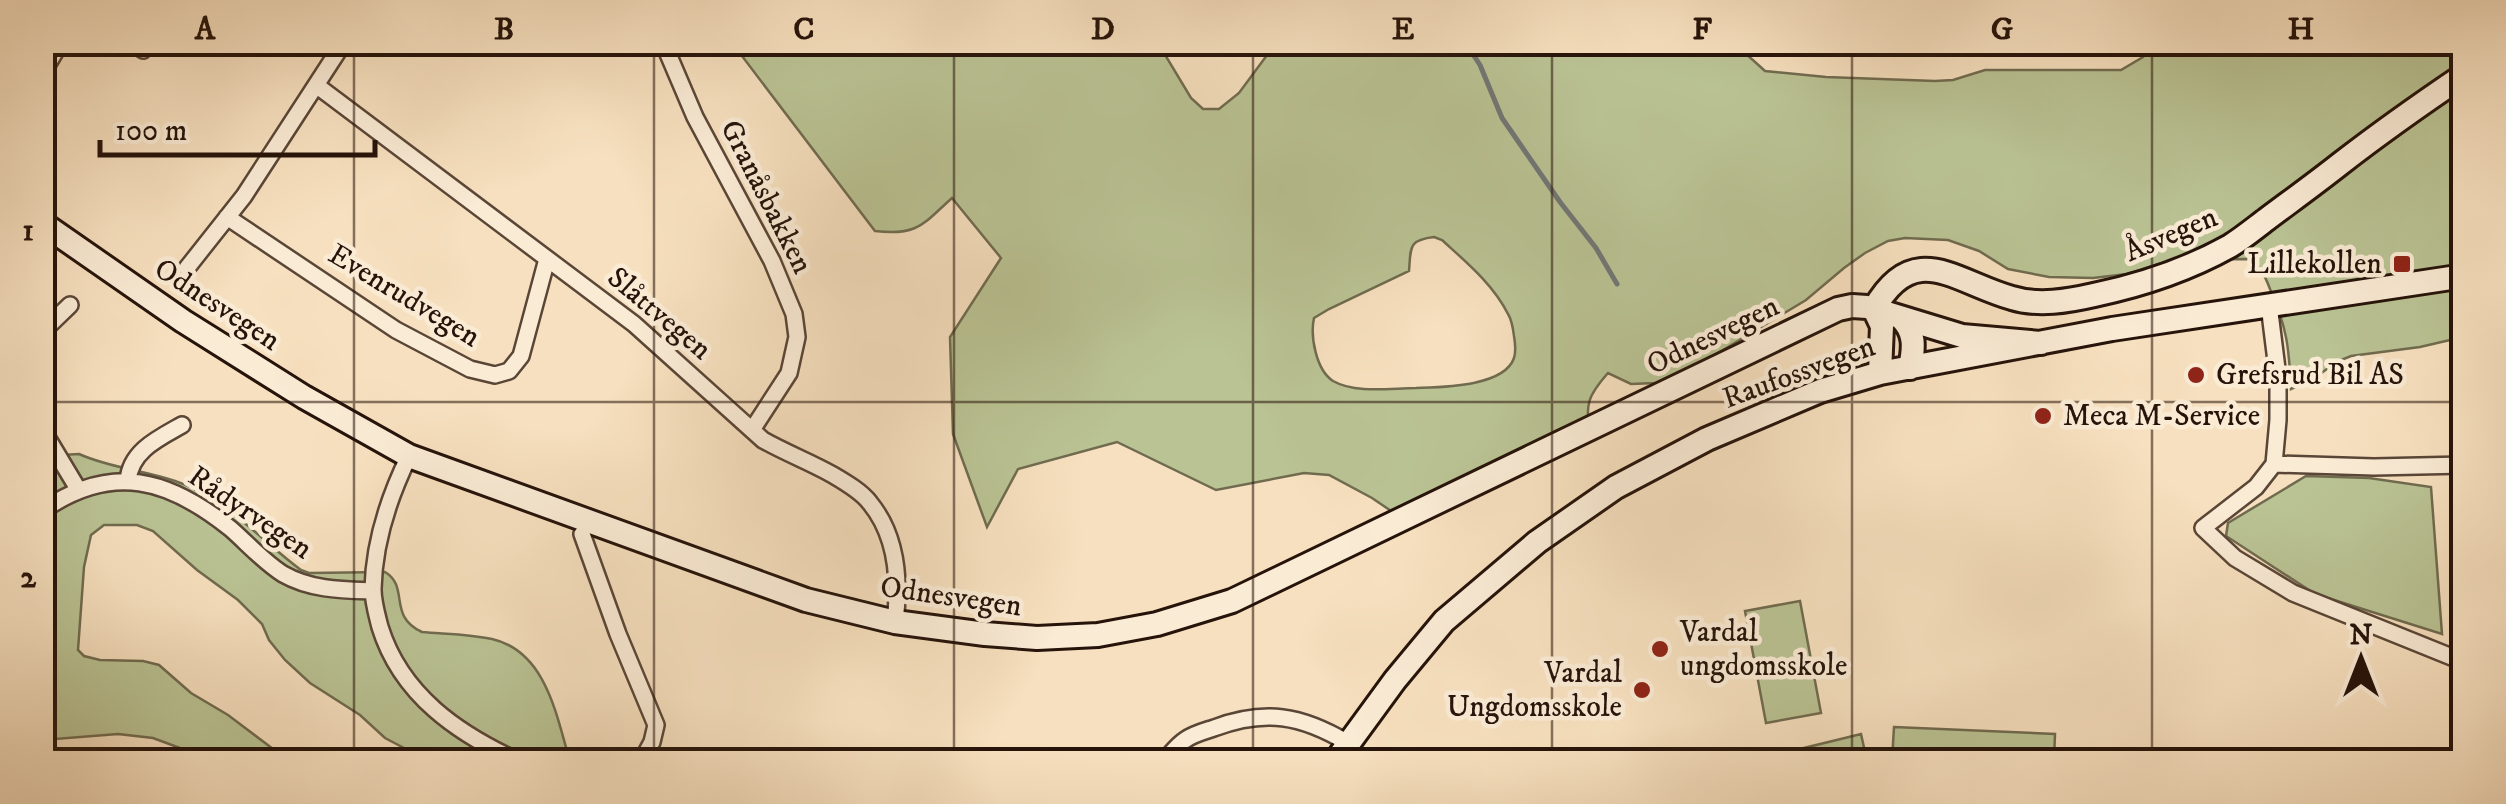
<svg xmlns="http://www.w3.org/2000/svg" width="2506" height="804" viewBox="0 0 2506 804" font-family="'IM FELL DW Pica',serif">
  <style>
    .green { fill: #bac394; stroke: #706b4f; stroke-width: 2.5; fill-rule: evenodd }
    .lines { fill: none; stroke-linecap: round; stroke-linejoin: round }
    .stream { stroke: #727776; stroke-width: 5 }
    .minor-casing { stroke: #5a4637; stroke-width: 20 }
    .secondary-casing { stroke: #26130a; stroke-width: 28 }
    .minor { stroke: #faebd5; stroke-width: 15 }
    .secondary { stroke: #faebd5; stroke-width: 22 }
    .grid { fill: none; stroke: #26130a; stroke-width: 2.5; stroke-opacity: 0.55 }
    .poi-dot { fill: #8f2418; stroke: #faebd5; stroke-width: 4 }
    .labels { text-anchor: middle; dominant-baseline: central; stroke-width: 9; stroke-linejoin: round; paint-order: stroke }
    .street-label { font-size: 30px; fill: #26130a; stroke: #faebd5 }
    .poi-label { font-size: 30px; fill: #26130a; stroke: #faebd5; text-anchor: start }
    .neatline { fill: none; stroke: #26130a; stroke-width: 4 }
    .grid-label { font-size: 32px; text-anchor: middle; font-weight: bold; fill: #26130a }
  </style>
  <rect width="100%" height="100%" fill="#f7e0bf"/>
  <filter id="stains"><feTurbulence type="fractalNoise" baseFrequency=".002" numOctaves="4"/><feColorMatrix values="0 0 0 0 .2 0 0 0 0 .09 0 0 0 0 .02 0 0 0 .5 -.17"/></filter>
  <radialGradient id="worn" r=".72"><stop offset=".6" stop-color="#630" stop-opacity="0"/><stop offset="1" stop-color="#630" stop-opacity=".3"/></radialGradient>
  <path class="green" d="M 738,43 L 1158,43 L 1191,98 L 1203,109 L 1219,109 L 1239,93 L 1276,43 L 1740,43 L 1745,53 L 1765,71 L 1826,77 L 1935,81 L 1953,80 L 1985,70 L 2121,70 L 2143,57 L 2144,43 L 2463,43 L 2463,337 L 2420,347 L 2351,356 L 2336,362 L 2315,378 L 2291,389 C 2289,347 2287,328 2270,289 C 2265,276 2260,264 2247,259 L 2188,260 L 2162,263 L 2127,274 L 2093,278 L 2049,277 L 2008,269 L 1979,251 L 1948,240 L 1905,238 L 1888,241 L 1865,253 L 1844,268 L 1806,300 L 1718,353 L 1672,377 L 1656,383 L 1631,384 L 1608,373 C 1585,399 1587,404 1589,437 L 1555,453 L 1535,468 L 1504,482 L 1400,517 L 1372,498 L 1329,475 L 1304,473 L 1216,490 L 1117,442 L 1018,469 L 987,527 L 953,434 L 950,337 L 1001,258 L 952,198 C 923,224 918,236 875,231 L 742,56 ZM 1434,237 L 1442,240 C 1466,262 1493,284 1508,314 C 1512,320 1513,328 1514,336 C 1515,342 1516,352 1514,358 C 1504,387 1441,387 1416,388 C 1391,388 1356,394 1333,381 C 1316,370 1310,336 1314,318 L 1329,309 L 1409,271 C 1411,247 1408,240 1434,237 Z
    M 79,454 C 110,468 143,470 175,481 C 225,497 260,540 301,570 L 309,573 L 385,572 C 410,587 387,616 422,632 C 445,634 470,634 492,639 C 545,651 556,713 569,758 L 577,761 L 429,761 L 385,738 L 360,715 L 310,683 L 285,660 L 269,640 L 262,624 L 238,600 L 197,570 L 153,531 L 137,525 L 104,525 L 91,535 L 84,567 L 78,650 L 84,656 L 100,660 L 143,661 L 159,665 L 191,693 L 228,715 L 289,761 L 215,761 L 153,738 L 118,734 L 43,740 L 42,493 L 52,467 L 62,455 Z
    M 2306,476 L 2369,478 L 2431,487 L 2442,634 L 2315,594 L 2226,536 L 2228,523 Z
    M 1800,601 L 1821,713 L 1766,723 L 1745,611 Z
    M 1894,727 L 2055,734 L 2054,761 L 1892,761 Z
    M 1861,734 L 1867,761 L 1808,761 L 1804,748 Z"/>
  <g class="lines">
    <path class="stream" d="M 1465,42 L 1480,65 L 1502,118 L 1560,202 L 1596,248 L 1617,284"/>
    <g class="minor-casing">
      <path id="minor" d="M 132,42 L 143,50
        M 663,42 L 695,117 L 772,261 L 794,314 L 797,337 L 789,373 L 752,430
        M 42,74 L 61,42
        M 316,85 L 634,324 L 763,440 C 786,453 810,462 833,475 C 845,482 862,492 870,503 C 897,536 900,582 895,622
        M 227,217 L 396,330 L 470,369 L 495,375 L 509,371 L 521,356 L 547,259
        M 187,268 L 244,196 L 344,42
        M 2269,305 L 2278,377 L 2278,420 L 2274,464 L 2256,487 L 2203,528 L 2235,558 L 2293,593 L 2464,662
        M 42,332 L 70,305
        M 42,429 L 78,489
        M 409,456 C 389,497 374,543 373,589 C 373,602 377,615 380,627 C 401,695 458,734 520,762
        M 2274,464 L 2374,467 L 2464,465
        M 128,481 C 130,451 159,438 182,425
        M 42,511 C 112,462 169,479 231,529 C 248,544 264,562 283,574 C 311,590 342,590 373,591
        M 582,534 L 618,634 L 656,725 L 652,742 L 641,762
        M 1163,762 C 1170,755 1177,745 1185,740 C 1193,734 1205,731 1214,728 C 1265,709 1301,715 1348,743"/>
    </g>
    <g class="secondary-casing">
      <path id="secondary" d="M 42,223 L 183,321 L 304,397 L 409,456 L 806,600 L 895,622 L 985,634 L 1037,638 L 1098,635 L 1157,624 L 1232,601 L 1838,309 L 1852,306 L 1867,307 L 1962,336 L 2041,343
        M 1874,309 C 1914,238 1955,282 2012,298 C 2038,306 2068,301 2094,295 C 2142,285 2187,270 2230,246 C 2243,238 2255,228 2267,219 C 2291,201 2316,183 2340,164 C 2380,133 2421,104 2464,75
        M 1874,309 L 1882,326 L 1880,373
        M 1900,317 C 1916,332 1914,348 1910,368
        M 1335,762 L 1395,680 L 1444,621 L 1537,542 L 1616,487 L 1707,439 L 1820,391 L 1880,373 L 2112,329 L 2464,276"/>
    </g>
    <use href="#minor" class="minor"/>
    <use href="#secondary" class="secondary"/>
  </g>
  <path class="grid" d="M 354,42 L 354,762M 654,42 L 654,762M 954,42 L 954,762M 1253,42 L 1253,762M 1552,42 L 1552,762M 1852,42 L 1852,762M 2152,42 L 2152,762M 42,402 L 2464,402"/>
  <g class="poi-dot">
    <rect x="2392" y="254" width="20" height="20" rx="5"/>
    <circle cx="2196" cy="375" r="10"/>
    <circle cx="2043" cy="416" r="10"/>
    <circle cx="1660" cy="649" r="10"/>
    <circle cx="1642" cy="690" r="10"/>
  </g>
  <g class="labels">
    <g class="street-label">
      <text transform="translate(766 197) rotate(63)">Granåsbakken</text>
      <text transform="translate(2171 235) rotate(-23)">Åsvegen</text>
      <text transform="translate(404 296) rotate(31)">Evenrudvegen</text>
      <text transform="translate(217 305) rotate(33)">Odnesvegen</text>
      <text transform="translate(659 314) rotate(40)">Slåttvegen</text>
      <text transform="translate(1713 336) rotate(-26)">Odnesvegen</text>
      <text transform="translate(1799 373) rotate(-20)">Raufossvegen</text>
      <text transform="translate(250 513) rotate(34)">Rådyrvegen</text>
      <text transform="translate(951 597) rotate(8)">Odnesvegen</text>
    </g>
    <g class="poi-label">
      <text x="2382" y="264" text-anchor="end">Lillekollen</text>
      <text x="2216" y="375">Grefsrud Bil AS</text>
      <text x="2063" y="416">Meca M-Service</text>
      <text x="1680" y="632">Vardal<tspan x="1680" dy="34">ungdomsskole</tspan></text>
      <text x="1622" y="673" text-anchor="end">Vardal<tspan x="1622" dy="34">Ungdomsskole</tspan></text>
    </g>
  </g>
  <rect width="2506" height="804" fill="none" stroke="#f7e0bf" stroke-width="110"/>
  <g transform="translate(2361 659)" stroke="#faebd5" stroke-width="8" paint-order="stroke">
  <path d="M0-8L18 38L0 25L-18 38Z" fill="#26130a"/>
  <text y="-15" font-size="28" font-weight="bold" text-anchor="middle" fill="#26130a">N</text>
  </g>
  <path d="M100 140v15h275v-15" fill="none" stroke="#26130a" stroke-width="5"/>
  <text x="115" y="140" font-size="30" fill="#26130a" stroke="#faebd5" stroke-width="8" paint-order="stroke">100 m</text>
  <rect x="55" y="55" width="2396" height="694" class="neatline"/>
  <g class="grid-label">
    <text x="205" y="39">A</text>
    <text x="504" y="39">B</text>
    <text x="804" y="39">C</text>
    <text x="1103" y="39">D</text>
    <text x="1403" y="39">E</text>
    <text x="1702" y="39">F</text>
    <text x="2002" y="39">G</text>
    <text x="2301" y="39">H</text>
    <text x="28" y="240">1</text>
    <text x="28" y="587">2</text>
  </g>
  <rect width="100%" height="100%" filter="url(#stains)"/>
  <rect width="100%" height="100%" fill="url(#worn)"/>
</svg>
